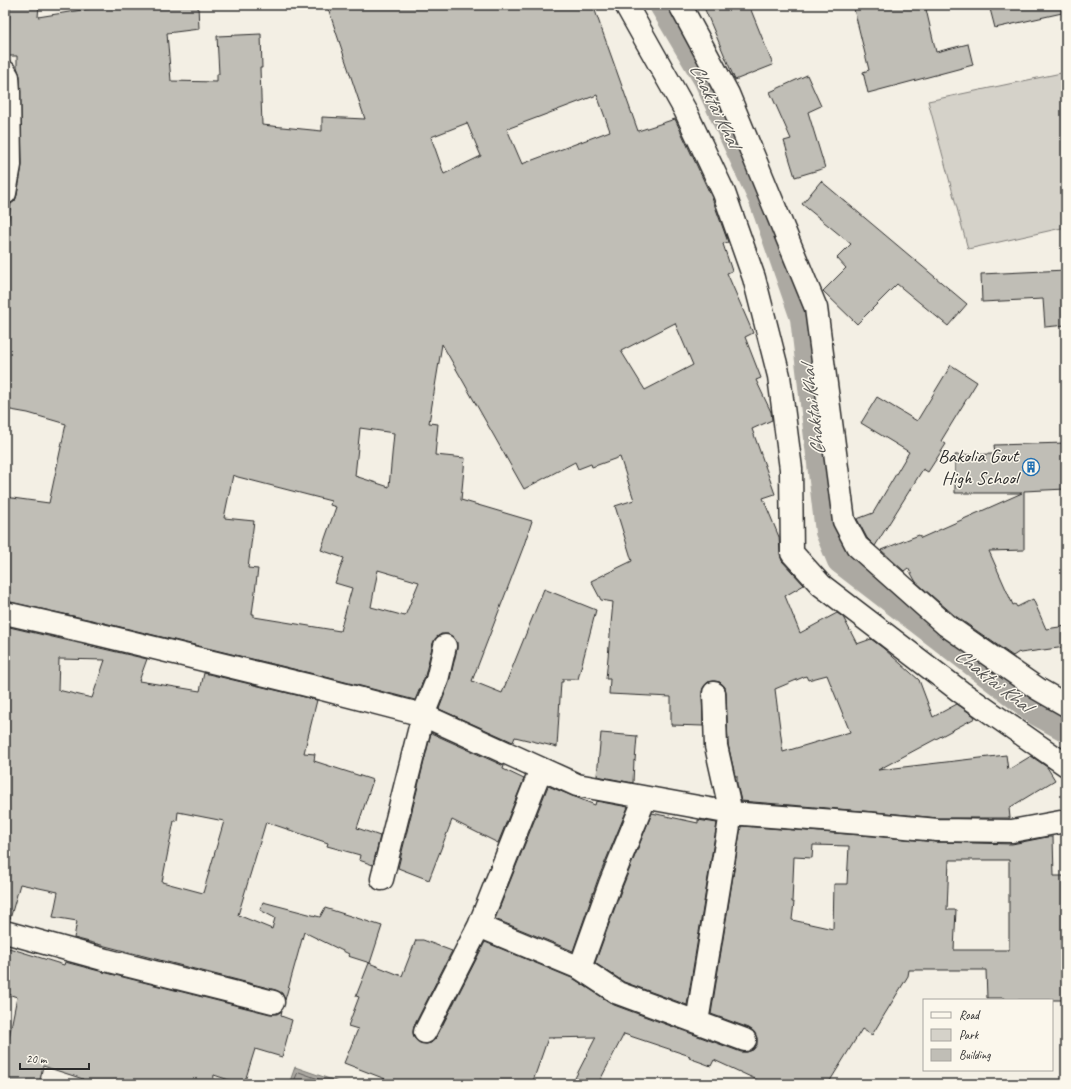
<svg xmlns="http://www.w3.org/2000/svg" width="1071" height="1089" viewBox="0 0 1071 1089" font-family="Caveat,sans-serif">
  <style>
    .green { fill: #d5d2c9; stroke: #807e7a }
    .water { fill: #aca9a2; stroke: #787772 }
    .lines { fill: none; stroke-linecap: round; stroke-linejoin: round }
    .shore { stroke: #5f5d5b; stroke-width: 1 }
    .canal { stroke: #aca9a2; stroke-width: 24 }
    .building { fill: #c0beb6; stroke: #2b2b2b; fill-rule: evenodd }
    .minor-casing { stroke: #2b2b2b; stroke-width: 25 }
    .minor { stroke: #fbf7ec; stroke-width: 22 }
    .labels { text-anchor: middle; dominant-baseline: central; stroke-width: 3; stroke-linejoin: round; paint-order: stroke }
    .poi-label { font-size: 19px; fill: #2b2b2b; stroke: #fbf7ec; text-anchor: end }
    .water-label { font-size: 20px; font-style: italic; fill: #585755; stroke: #fbf7ec }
  </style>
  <rect width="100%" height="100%" fill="#f3efe4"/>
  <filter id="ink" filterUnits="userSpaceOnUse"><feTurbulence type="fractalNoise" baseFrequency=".025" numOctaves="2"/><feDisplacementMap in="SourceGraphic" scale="8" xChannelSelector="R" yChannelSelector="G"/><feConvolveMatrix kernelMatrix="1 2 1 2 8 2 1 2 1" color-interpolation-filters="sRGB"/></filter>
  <g filter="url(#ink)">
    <path class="green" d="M 1066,72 L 1066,227 L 968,249 L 928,101 Z"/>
    <path class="water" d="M 295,1067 L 344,1084 L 289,1084 Z"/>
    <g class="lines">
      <path class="shore" d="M 293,1084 L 297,1074 L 299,1072 L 332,1084"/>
      <path class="canal" d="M 661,5 L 705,79 L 761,201 L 802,318 L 827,532 L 839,561 L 1037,714 L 1066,730"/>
    </g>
    <path class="building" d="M 10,5 L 39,5 L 38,17 L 113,5 L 198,5 L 199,29 L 167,33 L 171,81 L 217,82 L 217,74 L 219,74 L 217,36 L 261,34 L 262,68 L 260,68 L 262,125 L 322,131 L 322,117 L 365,119 L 327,5 L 593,5 L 638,131 L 675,119 L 712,198 L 728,242 L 723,244 L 732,271 L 727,273 L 753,333 L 745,337 L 761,378 L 756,380 L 771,412 L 772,420 L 752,429 L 775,494 L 763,498 L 779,537 L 780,553 L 782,561 L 804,585 L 785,596 L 800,633 L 837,613 L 843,617 L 857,644 L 871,639 L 883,648 L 919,680 L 933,717 L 957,704 L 974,716 L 975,718 L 878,770 L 1006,755 L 1008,770 L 1031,756 L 1047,767 L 1055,780 L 1009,808 L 1010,818 L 938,818 L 875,812 L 741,801 L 737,784 L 737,776 L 735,776 L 728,744 L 726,692 L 725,687 L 720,682 L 714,681 L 708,682 L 703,688 L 702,693 L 703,726 L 671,725 L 671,697 L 609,694 L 610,679 L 606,679 L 613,602 L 601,600 L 591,581 L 632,561 L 615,506 L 634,500 L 620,457 L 592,467 L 591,464 L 578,469 L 575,462 L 524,489 L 442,344 L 429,423 L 438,424 L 435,455 L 465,458 L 461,500 L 532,521 L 523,548 L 472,681 L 502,693 L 544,589 L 596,610 L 578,679 L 563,679 L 563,682 L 561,682 L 557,747 L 515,737 L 513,742 L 439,709 L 449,683 L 457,649 L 457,642 L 453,637 L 448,634 L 441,634 L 436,638 L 433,643 L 425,676 L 415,700 L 318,675 L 96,621 L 5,601 L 5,497 L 49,503 L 66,424 L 28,413 L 5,409 L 5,226 L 8,226 L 11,204 L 15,201 L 17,195 L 22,165 L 20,76 L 17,67 L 17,56 L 8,56 ZM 597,95 L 610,131 L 522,164 L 507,129 ZM 467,123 L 481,156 L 444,174 L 431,137 ZM 675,323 L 693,365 L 645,390 L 621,351 ZM 360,428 L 394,433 L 389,487 L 355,476 ZM 233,475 L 238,477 L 331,501 L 330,505 L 336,507 L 321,550 L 344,558 L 335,583 L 352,588 L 340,631 L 254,617 L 254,614 L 252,614 L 258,569 L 248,568 L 254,521 L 224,518 ZM 378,570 L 419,582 L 405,616 L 371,607 ZM 827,675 L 850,732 L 783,752 L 775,689 L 806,676 L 808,680 Z
      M 703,5 L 749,5 L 773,65 L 735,80 Z
      M 853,5 L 925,5 L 936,52 L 968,44 L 973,65 L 868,93 L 863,72 L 869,70 Z
      M 989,5 L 1061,5 L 1062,13 L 995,28 Z
      M 807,75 L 821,106 L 808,112 L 825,168 L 795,177 L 784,141 L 791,139 L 770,92 Z
      M 821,181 L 967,304 L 948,326 L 897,284 L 857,324 L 823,291 L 846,268 L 837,258 L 851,244 L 802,204 Z
      M 1066,270 L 1066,325 L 1045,327 L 1043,299 L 982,302 L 981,274 Z
      M 951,365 L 977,382 L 941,441 L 946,444 L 928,472 L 923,469 L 875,546 L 867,538 L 857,519 L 873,513 L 909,452 L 861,423 L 877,397 L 917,421 Z
      M 1066,443 L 1066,489 L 1024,491 L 1024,550 L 989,551 L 1013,605 L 1015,604 L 1017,607 L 1033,599 L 1046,629 L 1066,626 L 1066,647 L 1020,653 L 1019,652 L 1013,656 L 954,615 L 916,582 L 908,568 L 904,571 L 881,550 L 919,535 L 921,538 L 1022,493 L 955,493 L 955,455 L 995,454 L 994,445 Z
      M 5,626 L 147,659 L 139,681 L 200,691 L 204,673 L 317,700 L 304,753 L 315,754 L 314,761 L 373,780 L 357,828 L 380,836 L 373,865 L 359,860 L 360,855 L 327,846 L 328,843 L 266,822 L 238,915 L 272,929 L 275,918 L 260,910 L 263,902 L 320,917 L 325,908 L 382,926 L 370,963 L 348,956 L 349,954 L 304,932 L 285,1000 L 282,993 L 276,990 L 74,938 L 77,921 L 53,917 L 58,892 L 20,884 L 10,919 L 5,918 ZM 59,659 L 105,660 L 92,698 L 58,690 ZM 178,812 L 224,821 L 203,893 L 162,882 L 174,821 L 177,821 Z
      M 431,733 L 504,766 L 503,769 L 524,779 L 498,843 L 452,820 L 429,880 L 398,868 Z
      M 601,733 L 637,736 L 635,761 L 634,760 L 633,783 L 597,776 Z
      M 548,786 L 595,805 L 596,801 L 628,807 L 598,879 L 573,951 L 495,919 Z
      M 652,813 L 698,823 L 698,820 L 717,823 L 687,1005 L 624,982 L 595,963 L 622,888 Z
      M 741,826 L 873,836 L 937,842 L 1012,844 L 1047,837 L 1053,837 L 1054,876 L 1066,876 L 1066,1000 L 1005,1000 L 1005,998 L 987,998 L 986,970 L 909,970 L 908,976 L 872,1035 L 862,1029 L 828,1084 L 766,1084 L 714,1060 L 711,1066 L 689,1058 L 690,1056 L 624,1034 L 598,1084 L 572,1084 L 596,1037 L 548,1038 L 532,1084 L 398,1084 L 344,1063 L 358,1029 L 348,1026 L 359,997 L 356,996 L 369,963 L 402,976 L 416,940 L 423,940 L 452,951 L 414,1026 L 413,1032 L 414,1038 L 420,1043 L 426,1044 L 431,1043 L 436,1038 L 485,942 L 574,979 L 614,1005 L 741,1052 L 747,1052 L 753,1050 L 757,1045 L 757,1038 L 754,1032 L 749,1028 L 711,1014 ZM 813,845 L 849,846 L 847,884 L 834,884 L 833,929 L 792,920 L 794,902 L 792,902 L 794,857 L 812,858 ZM 949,860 L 1009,860 L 1009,950 L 954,950 L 956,910 L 947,910 Z
      M 9,948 L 64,965 L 65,962 L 103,972 L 270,1014 L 277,1014 L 282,1011 L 281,1016 L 292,1020 L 282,1057 L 255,1049 L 244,1084 L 241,1084 L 214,1075 L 213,1084 L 82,1084 L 83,1079 L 43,1066 L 39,1084 L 5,1084 L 5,1058 L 17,997 L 5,993 L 5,959 Z"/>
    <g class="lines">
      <g class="minor-casing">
        <path id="minor" d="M 626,5 L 685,110 L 724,193 L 754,278 L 779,376 L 791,469 L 792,553 L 821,585 L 961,692 L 1066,765
          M 680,5 L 728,94 L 816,308 L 844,521 L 857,546 L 946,625 L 1038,689 L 1066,705
          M 5,72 L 8,77 L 9,92 L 10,165 L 5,193
          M 5,613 L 93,633 L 315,687 L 423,715 L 577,785 L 731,813 L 874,824 L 937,830 L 1012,831 L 1066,821
          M 382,879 L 423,715 L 437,680 L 445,646
          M 479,926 L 580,968 L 618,993 L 745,1040
          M 5,932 L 106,960 L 273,1002
          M 580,968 L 610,884 L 645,798
          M 697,1022 L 731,813 L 716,746 L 714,693
          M 425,1032 L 479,926 L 541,769"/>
      </g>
      <use href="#minor" class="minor"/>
    </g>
  </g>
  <defs>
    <g id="building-ring" transform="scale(0.9)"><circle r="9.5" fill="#fbf7ec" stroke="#1f6fb2" stroke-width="1.5"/><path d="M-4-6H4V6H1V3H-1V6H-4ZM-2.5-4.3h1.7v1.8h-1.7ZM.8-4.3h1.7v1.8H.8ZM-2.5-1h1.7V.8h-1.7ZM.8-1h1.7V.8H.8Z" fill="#1f6fb2"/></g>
  </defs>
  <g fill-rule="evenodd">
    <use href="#building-ring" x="1031" y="467"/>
  </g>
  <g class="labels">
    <g class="poi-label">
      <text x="1018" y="456">Bakolia Govt<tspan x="1018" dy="22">High School</tspan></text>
    </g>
    <g class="water-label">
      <text transform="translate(715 105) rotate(64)">Chaktai Khal</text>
      <text transform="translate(813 411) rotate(-97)">Chaktai Khal</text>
      <text transform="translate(993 680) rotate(38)">Chaktai Khal</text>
    </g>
  </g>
  <rect width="1071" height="1089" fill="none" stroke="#fbf7ec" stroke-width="20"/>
  <rect x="10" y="10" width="1051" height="1069" fill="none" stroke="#2b2b2b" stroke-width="1.5" filter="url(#ink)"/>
  <rect x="923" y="999" width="130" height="72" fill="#fbf7ec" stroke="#a8a59f"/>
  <rect x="931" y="1012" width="20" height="6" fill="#fbf7ec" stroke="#a8a59f"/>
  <text x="959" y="1019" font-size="12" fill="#2b2b2b">Road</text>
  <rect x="931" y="1029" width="20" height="12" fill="#d5d2c9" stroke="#a8a59f"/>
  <text x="959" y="1039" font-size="12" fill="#2b2b2b">Park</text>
  <rect x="931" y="1049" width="20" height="12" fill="#c0beb6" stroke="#a8a59f"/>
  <text x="959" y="1059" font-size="12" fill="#2b2b2b">Building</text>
  <path d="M20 1063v6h69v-6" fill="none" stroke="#2b2b2b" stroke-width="2"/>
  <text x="26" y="1063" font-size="12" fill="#2b2b2b" stroke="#fbf7ec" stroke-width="3" paint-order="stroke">20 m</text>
</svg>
